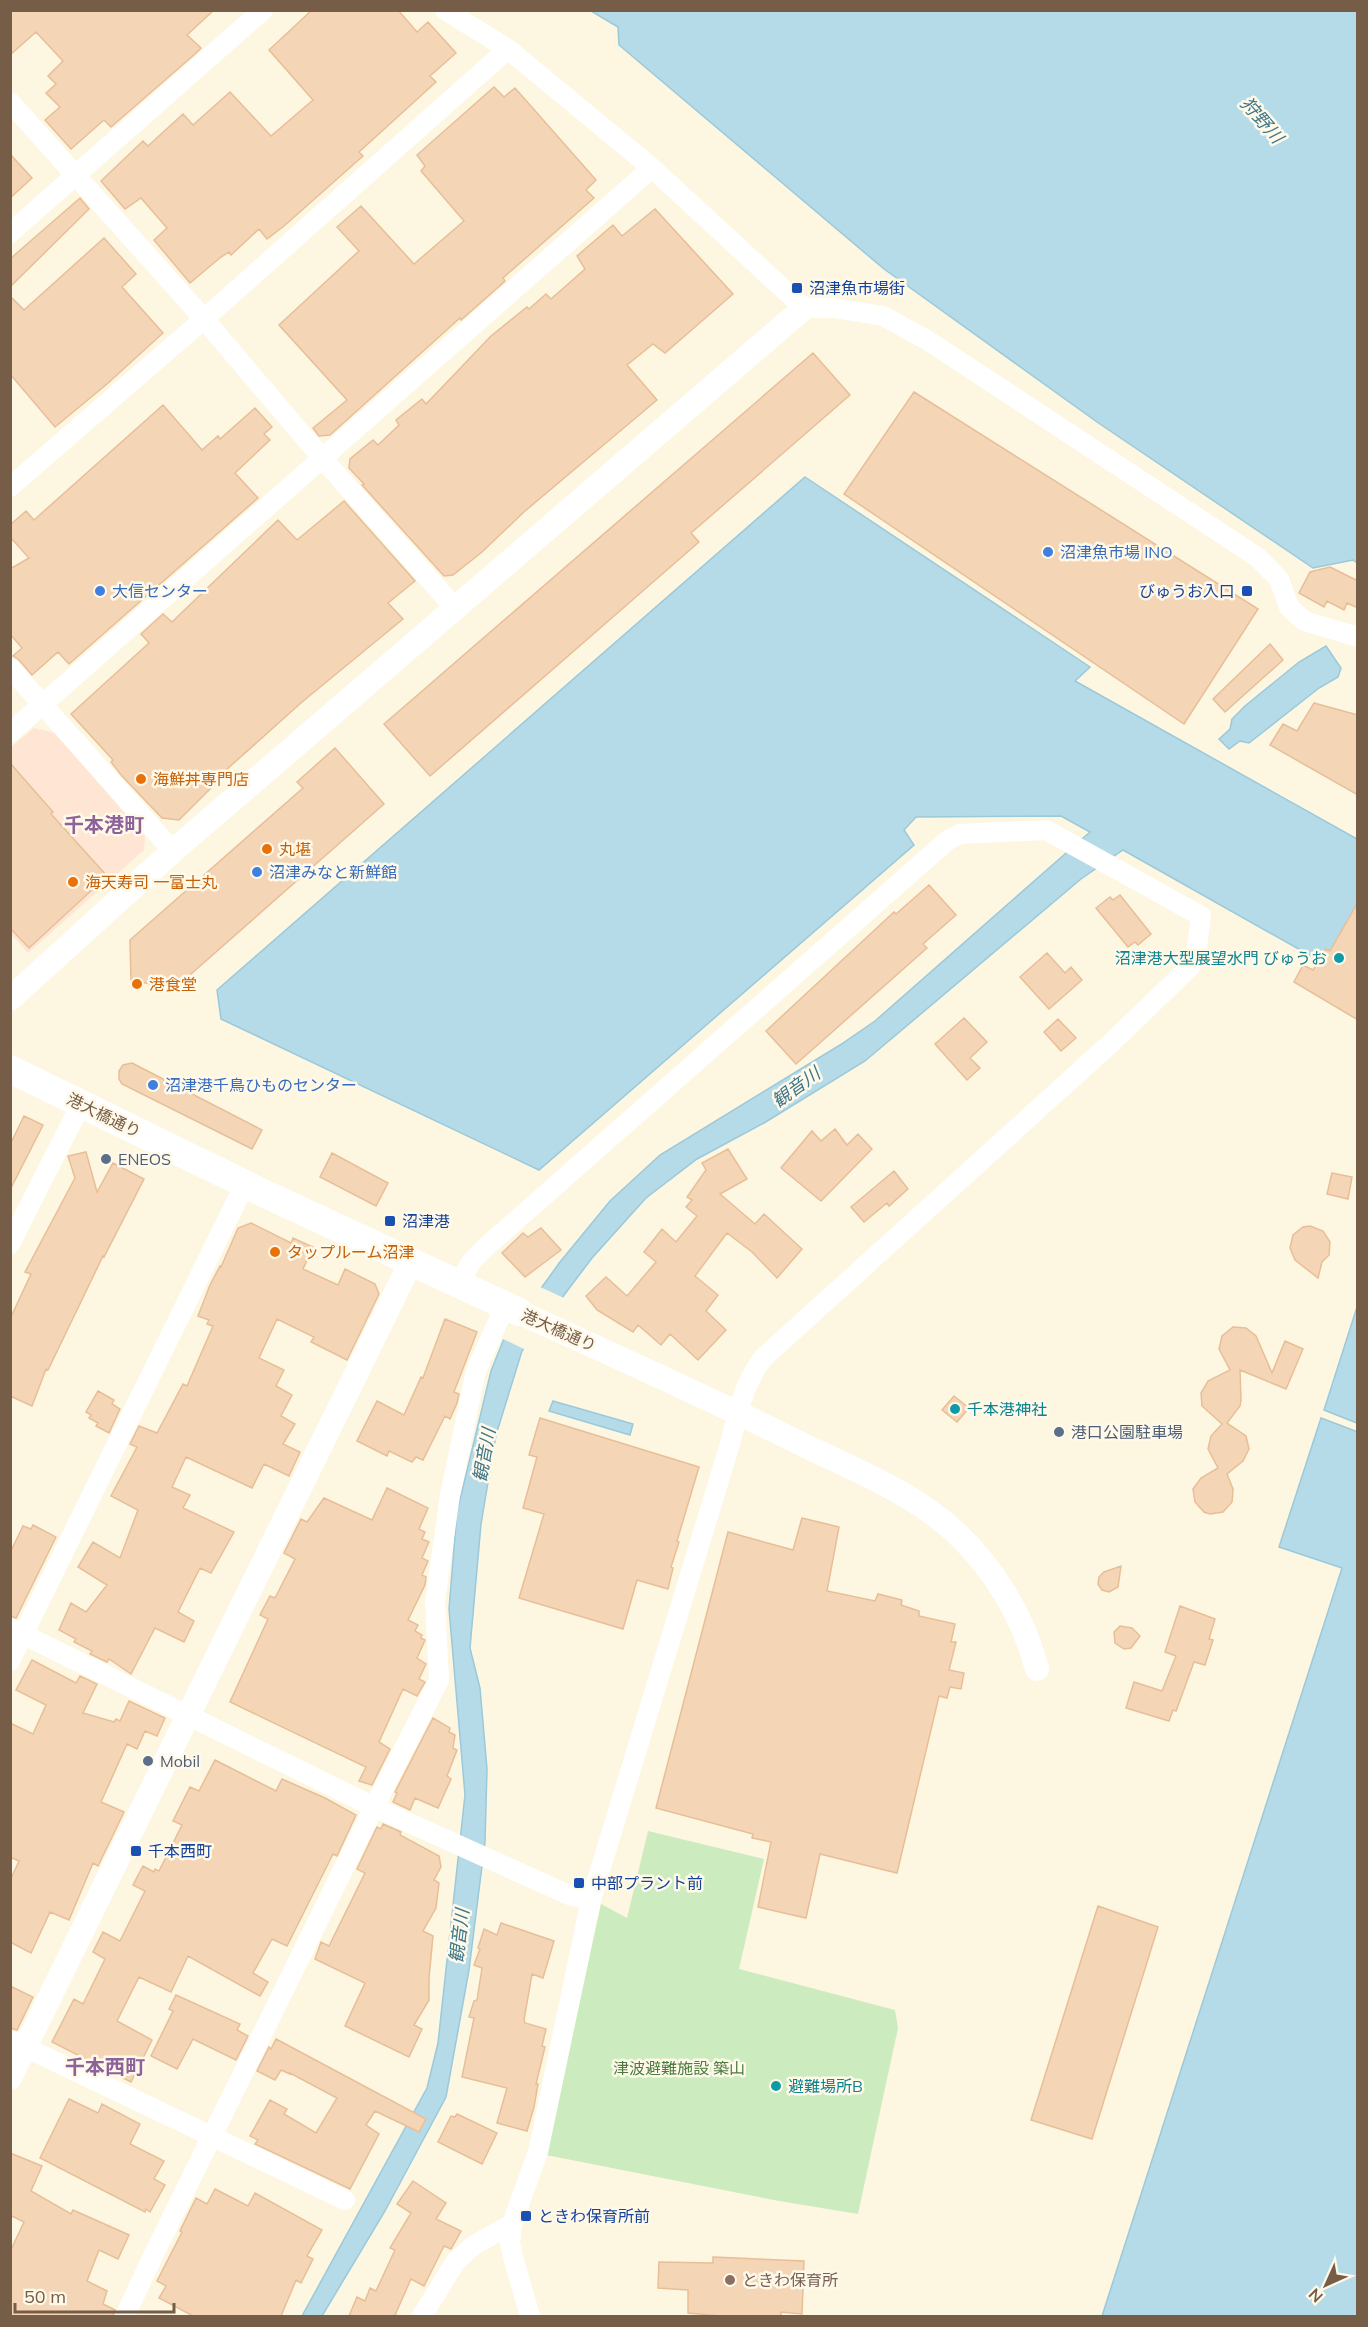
<svg xmlns="http://www.w3.org/2000/svg" width="1368" height="2327" viewBox="0 0 1368 2327" font-family="Mulish,'Noto Sans JP',sans-serif">
  <style>
    .commercial { fill: #fee5d4 }
    .green { fill: #ccecbf }
    .water { fill: #b5dbe8; stroke: #9bc9da; stroke-width: 1.5 }
    .pier { fill: #fdf6e1 }
    .building { fill: #f4d6b7; stroke: #e8be97; stroke-width: 1.5 }
    .lines { fill: none; stroke-linecap: round; stroke-linejoin: round }
    .minor { stroke: #fff; stroke-width: 20 }
    .tertiary { stroke: #fff; stroke-width: 24 }
    .secondary { stroke: #fff; stroke-width: 28 }
    .transit-dot { fill: #1a4fb4; stroke: #fff9e9; stroke-width: 2 }
    .shop-dot { fill: #3f7fe0; stroke: #fff9e9; stroke-width: 2 }
    .food-dot { fill: #e8710a; stroke: #fff9e9; stroke-width: 2 }
    .culture-dot { fill: #0f9aa8; stroke: #fff9e9; stroke-width: 2 }
    .service-dot { fill: #5c6f8a; stroke: #fff9e9; stroke-width: 2 }
    .education-dot { fill: #8d6e63; stroke: #fff9e9; stroke-width: 2 }
    .labels { text-anchor: middle; dominant-baseline: central; stroke-width: 5; stroke-linejoin: round; paint-order: stroke }
    .transit-label { font-size: 16px; fill: #164399; stroke: #fff9e9; text-anchor: start }
    .shop-label { font-size: 16px; fill: #366cbe; stroke: #fff9e9; text-anchor: start }
    .food-label { font-size: 16px; fill: #c56008; stroke: #fff9e9; text-anchor: start }
    .culture-label { font-size: 16px; fill: #0d838f; stroke: #fff9e9; text-anchor: start }
    .street-label { font-size: 16px; fill: #765d47; stroke: #fff9e9 }
    .service-label { font-size: 16px; fill: #4e5e75; stroke: #fff9e9; text-anchor: start }
    .park-label { font-size: 16px; fill: #4a7d3e; stroke: #fff9e9 }
    .education-label { font-size: 16px; fill: #785e54; stroke: #fff9e9; text-anchor: start }
    .water-label { font-size: 18px; font-style: italic; fill: #3f768b; stroke: #fff9e9 }
    .quarter-label { font-size: 20px; font-weight: bold; fill: #8d629a; stroke: #fff9e9 }
  </style>
  <rect width="100%" height="100%" fill="#fdf6e1"/>
  <path class="commercial" d="M 34,728 L 55,733 L 145,837 L 144,850 L 28,953 L 11,934 L 10,748 Z"/>
  <path class="green" d="M 648,1831 L 764,1859 L 739,1969 L 895,2010 L 898,2028 L 858,2214 L 779,2201 L 546,2155 L 601,1904 L 627,1918 Z"/>
  <path class="water" d="M 591,11 L 1357,11 L 1357,563 L 1353,560 L 1313,568 L 1097,422 L 884,269 L 619,45 L 618,27 Z
    M 805,477 L 1090,667 L 1075,681 L 1357,839 L 1357,982 L 1123,850 L 1081,879 L 865,1061 L 764,1123 L 697,1159 L 646,1198 L 592,1258 L 522,1351 L 496,1435 L 481,1524 L 470,1648 L 480,1688 L 487,1769 L 485,1842 L 469,1970 L 446,2097 L 385,2211 L 322,2316 L 302,2316 L 427,2088 L 438,2043 L 465,1795 L 449,1609 L 457,1512 L 491,1371 L 503,1341 L 560,1262 L 610,1201 L 660,1155 L 840,1045 L 875,1021 L 1090,832 L 1061,816 L 916,817 L 904,830 L 914,845 L 539,1170 L 221,1019 L 217,990 Z
    M 1326,646 L 1341,668 L 1338,677 L 1319,688 L 1249,743 L 1240,741 L 1229,749 L 1219,739 L 1230,729 L 1232,719 L 1245,706 L 1299,662 Z
    M 1357,1307 L 1358,1422 L 1357,1423 L 1324,1410 Z
    M 553,1401 L 633,1424 L 630,1435 L 549,1411 Z
    M 1321,1418 L 1358,1432 L 1357,2316 L 1102,2316 L 1342,1568 L 1279,1547 Z"/>
  <path class="pier" d="M 538,1286 L 564,1298 L 526,1350 L 501,1338 Z"/>
  <path class="building" d="M 10,10 L 214,10 L 187,35 L 201,48 L 195,54 L 111,127 L 104,120 L 71,149 L 45,120 L 60,107 L 46,93 L 56,84 L 48,76 L 63,61 L 36,32 L 10,55 Z
    M 312,10 L 398,10 L 417,32 L 428,22 L 456,53 L 430,76 L 436,82 L 359,152 L 363,156 L 284,226 L 267,239 L 259,229 L 231,255 L 229,252 L 221,257 L 190,283 L 154,240 L 167,228 L 141,198 L 125,209 L 101,181 L 143,141 L 148,146 L 183,114 L 193,125 L 230,92 L 271,136 L 313,100 L 269,50 Z
    M 494,87 L 504,97 L 515,88 L 596,180 L 586,190 L 594,198 L 503,278 L 505,281 L 461,320 L 460,318 L 330,435 L 319,436 L 313,428 L 347,400 L 279,325 L 359,251 L 337,227 L 361,206 L 414,264 L 464,221 L 421,171 L 425,166 L 417,155 Z
    M 10,154 L 32,178 L 10,198 Z
    M 80,198 L 89,209 L 10,287 L 10,259 Z
    M 655,209 L 733,294 L 665,353 L 653,344 L 627,365 L 657,400 L 525,511 L 482,552 L 453,575 L 444,576 L 362,485 L 364,484 L 349,468 L 350,459 L 373,440 L 378,445 L 399,425 L 396,420 L 422,399 L 426,404 L 491,336 L 527,307 L 529,309 L 546,294 L 551,299 L 585,269 L 577,256 L 613,225 L 622,236 Z
    M 104,238 L 136,274 L 122,287 L 163,333 L 107,384 L 55,427 L 10,374 L 10,296 L 24,310 Z
    M 813,353 L 850,395 L 691,533 L 699,542 L 430,776 L 384,724 Z
    M 914,392 L 1258,609 L 1184,724 L 844,494 Z
    M 163,405 L 202,450 L 218,436 L 220,439 L 255,408 L 272,427 L 264,434 L 270,440 L 235,473 L 258,498 L 69,664 L 58,652 L 32,675 L 19,660 L 13,656 L 22,648 L 10,634 L 10,569 L 29,558 L 10,537 L 10,525 L 26,511 L 34,520 Z
    M 344,501 L 415,581 L 388,603 L 403,619 L 302,702 L 217,778 L 219,780 L 179,820 L 162,818 L 122,776 L 111,762 L 113,760 L 71,714 L 149,643 L 141,634 L 163,614 L 172,622 L 278,520 L 297,540 Z
    M 1330,567 L 1358,581 L 1358,608 L 1347,603 L 1344,610 L 1327,601 L 1324,607 L 1299,593 L 1310,572 Z
    M 1270,644 L 1283,660 L 1225,712 L 1213,699 Z
    M 1314,703 L 1358,715 L 1358,795 L 1270,745 L 1283,724 L 1297,731 Z
    M 335,748 L 384,804 L 174,989 L 131,980 L 130,940 L 303,788 L 297,782 Z
    M 10,763 L 53,812 L 51,814 L 107,876 L 29,948 L 10,928 Z
    M 929,885 L 956,915 L 923,944 L 927,948 L 796,1064 L 766,1031 L 894,912 L 896,914 Z
    M 1120,895 L 1151,934 L 1138,945 L 1135,942 L 1128,947 L 1096,908 L 1110,897 L 1113,900 Z
    M 1358,902 L 1358,1020 L 1294,982 L 1303,965 L 1313,970 L 1326,949 L 1330,951 Z
    M 1047,953 L 1065,973 L 1071,967 L 1082,980 L 1049,1009 L 1020,977 Z
    M 964,1018 L 987,1042 L 970,1058 L 980,1068 L 967,1080 L 935,1044 Z
    M 1058,1019 L 1076,1038 L 1061,1051 L 1044,1032 Z
    M 132,1063 L 262,1130 L 252,1149 L 122,1084 L 119,1079 L 119,1071 L 123,1065 Z
    M 24,1116 L 43,1125 L 10,1190 L 10,1145 Z
    M 835,1129 L 847,1145 L 858,1134 L 872,1149 L 821,1201 L 781,1168 L 812,1131 L 821,1141 Z
    M 728,1149 L 747,1179 L 720,1194 L 755,1224 L 764,1214 L 802,1249 L 777,1278 L 752,1252 L 727,1233 L 695,1276 L 718,1295 L 706,1311 L 726,1330 L 698,1360 L 670,1334 L 661,1345 L 638,1325 L 633,1332 L 597,1310 L 586,1296 L 606,1277 L 627,1296 L 656,1262 L 644,1252 L 662,1229 L 676,1242 L 697,1216 L 686,1207 L 692,1200 L 687,1197 L 706,1170 L 702,1163 Z
    M 86,1152 L 97,1192 L 113,1163 L 144,1179 L 104,1257 L 103,1256 L 48,1370 L 46,1369 L 32,1406 L 10,1396 L 10,1319 L 31,1274 L 25,1272 L 75,1178 L 68,1156 Z
    M 332,1153 L 388,1183 L 376,1206 L 320,1177 Z
    M 894,1171 L 908,1189 L 889,1206 L 887,1203 L 864,1222 L 851,1207 Z
    M 1332,1173 L 1352,1177 L 1348,1199 L 1327,1194 Z
    M 251,1223 L 291,1243 L 293,1238 L 313,1247 L 303,1269 L 338,1285 L 345,1269 L 375,1284 L 379,1294 L 347,1360 L 311,1342 L 314,1337 L 277,1319 L 259,1358 L 284,1370 L 276,1386 L 292,1395 L 281,1416 L 295,1424 L 283,1444 L 300,1452 L 289,1476 L 264,1464 L 252,1488 L 186,1457 L 172,1487 L 190,1495 L 183,1508 L 234,1532 L 211,1573 L 200,1568 L 178,1612 L 194,1621 L 184,1642 L 155,1628 L 131,1674 L 109,1659 L 107,1662 L 90,1654 L 92,1651 L 74,1642 L 76,1639 L 59,1630 L 71,1603 L 86,1612 L 107,1585 L 78,1567 L 93,1542 L 120,1558 L 138,1510 L 111,1496 L 137,1447 L 130,1444 L 139,1426 L 157,1433 L 183,1384 L 187,1386 L 213,1326 L 207,1324 L 209,1320 L 198,1316 L 210,1285 L 220,1266 L 221,1267 L 238,1228 Z
    M 1310,1226 L 1323,1231 L 1330,1242 L 1329,1255 L 1322,1262 L 1318,1278 L 1295,1260 L 1290,1248 L 1293,1235 L 1303,1227 Z
    M 541,1228 L 561,1250 L 525,1277 L 502,1253 L 523,1233 L 528,1237 Z
    M 445,1319 L 477,1332 L 454,1392 L 459,1394 L 457,1403 L 450,1419 L 445,1416 L 423,1460 L 416,1457 L 412,1462 L 389,1451 L 387,1456 L 357,1441 L 377,1401 L 404,1415 L 421,1377 L 423,1378 Z
    M 1233,1327 L 1246,1328 L 1256,1336 L 1272,1373 L 1285,1341 L 1303,1349 L 1286,1389 L 1240,1370 L 1241,1400 L 1240,1406 L 1227,1423 L 1246,1436 L 1249,1449 L 1243,1461 L 1227,1474 L 1233,1489 L 1232,1502 L 1223,1512 L 1210,1514 L 1204,1512 L 1195,1502 L 1193,1489 L 1201,1478 L 1218,1468 L 1208,1449 L 1211,1436 L 1222,1424 L 1202,1406 L 1201,1393 L 1208,1381 L 1230,1370 L 1219,1349 L 1222,1336 Z
    M 98,1391 L 114,1400 L 112,1404 L 120,1409 L 109,1433 L 96,1426 L 98,1423 L 89,1418 L 91,1415 L 86,1412 Z
    M 954,1396 L 969,1408 L 957,1422 L 942,1410 Z
    M 540,1418 L 699,1467 L 677,1541 L 679,1542 L 671,1567 L 673,1568 L 668,1589 L 637,1580 L 623,1629 L 519,1598 L 544,1514 L 523,1508 L 537,1457 L 529,1455 Z
    M 387,1488 L 428,1508 L 419,1529 L 425,1532 L 422,1539 L 429,1542 L 422,1558 L 428,1561 L 422,1575 L 426,1577 L 425,1585 L 408,1620 L 418,1625 L 415,1631 L 422,1635 L 421,1638 L 425,1640 L 417,1658 L 426,1664 L 419,1679 L 425,1682 L 417,1696 L 403,1689 L 379,1742 L 390,1749 L 372,1785 L 359,1781 L 366,1767 L 230,1702 L 268,1619 L 260,1615 L 270,1596 L 275,1598 L 295,1559 L 284,1553 L 301,1519 L 307,1522 L 324,1498 L 372,1520 Z
    M 802,1518 L 839,1527 L 827,1591 L 875,1601 L 878,1594 L 902,1600 L 901,1605 L 919,1611 L 919,1616 L 955,1624 L 951,1642 L 956,1642 L 949,1670 L 964,1673 L 961,1689 L 950,1687 L 947,1698 L 939,1696 L 897,1873 L 820,1854 L 806,1918 L 758,1907 L 771,1842 L 752,1838 L 753,1834 L 656,1808 L 728,1532 L 793,1550 Z
    M 33,1525 L 56,1537 L 16,1618 L 10,1616 L 10,1553 L 23,1526 L 31,1529 Z
    M 1121,1566 L 1118,1587 L 1109,1592 L 1102,1590 L 1098,1584 L 1099,1577 L 1104,1572 Z
    M 1180,1606 L 1215,1619 L 1209,1639 L 1213,1640 L 1205,1665 L 1194,1662 L 1176,1711 L 1173,1710 L 1169,1721 L 1126,1708 L 1134,1682 L 1162,1691 L 1176,1656 L 1165,1652 Z
    M 1120,1626 L 1132,1628 L 1140,1636 L 1131,1648 L 1124,1649 L 1115,1643 L 1114,1632 Z
    M 32,1660 L 76,1683 L 80,1676 L 97,1684 L 83,1713 L 114,1722 L 116,1719 L 120,1721 L 129,1701 L 165,1718 L 157,1736 L 145,1731 L 137,1749 L 127,1744 L 101,1802 L 124,1812 L 115,1831 L 98,1866 L 93,1863 L 69,1920 L 50,1912 L 31,1953 L 10,1942 L 10,1881 L 19,1861 L 10,1857 L 10,1723 L 33,1734 L 46,1705 L 16,1690 Z
    M 433,1718 L 450,1728 L 449,1732 L 455,1735 L 453,1748 L 457,1750 L 447,1776 L 451,1779 L 438,1808 L 415,1798 L 410,1810 L 393,1802 L 397,1793 L 395,1792 Z
    M 215,1760 L 276,1791 L 282,1779 L 325,1798 L 356,1815 L 337,1856 L 333,1854 L 287,1946 L 272,1939 L 253,1973 L 268,1982 L 260,1996 L 188,1956 L 171,1992 L 139,1977 L 117,2021 L 152,2040 L 131,2082 L 52,2042 L 74,1999 L 83,2004 L 105,1959 L 93,1952 L 103,1932 L 120,1941 L 145,1891 L 133,1885 L 143,1866 L 154,1872 L 155,1869 L 159,1871 L 182,1825 L 173,1821 L 190,1787 L 199,1791 Z
    M 383,1824 L 401,1832 L 400,1835 L 439,1856 L 441,1867 L 434,1880 L 439,1883 L 436,1908 L 423,1931 L 433,1936 L 429,1978 L 429,2000 L 414,2025 L 422,2029 L 409,2057 L 345,2026 L 365,1983 L 315,1959 L 321,1942 L 329,1946 L 365,1873 L 357,1869 L 377,1827 L 381,1829 Z
    M 1098,1906 L 1158,1927 L 1092,2139 L 1031,2120 Z
    M 501,1923 L 554,1941 L 543,1978 L 532,1974 L 524,2020 L 525,2023 L 546,2029 L 542,2046 L 545,2047 L 536,2084 L 538,2084 L 534,2107 L 527,2131 L 497,2123 L 507,2088 L 462,2077 L 474,2018 L 469,2017 L 474,2001 L 477,2000 L 482,1968 L 474,1965 L 480,1949 L 478,1948 L 484,1929 L 497,1935 Z
    M 10,1986 L 33,1997 L 17,2030 L 10,2028 Z
    M 176,1995 L 240,2024 L 237,2030 L 248,2036 L 236,2060 L 193,2039 L 177,2069 L 151,2056 L 173,2011 L 169,2009 Z
    M 276,2039 L 426,2119 L 419,2132 L 375,2111 L 366,2125 L 379,2134 L 350,2189 L 255,2144 L 258,2140 L 250,2136 L 270,2100 L 287,2109 L 284,2114 L 316,2133 L 337,2098 L 290,2073 L 290,2074 L 281,2070 L 275,2080 L 257,2071 L 269,2047 L 271,2049 Z
    M 69,2099 L 98,2113 L 102,2104 L 140,2124 L 130,2144 L 164,2161 L 154,2179 L 165,2185 L 150,2212 L 146,2209 L 145,2212 L 40,2158 Z
    M 457,2114 L 497,2133 L 482,2164 L 438,2142 L 451,2116 L 455,2117 Z
    M 10,2153 L 42,2166 L 31,2191 L 71,2214 L 73,2210 L 129,2235 L 118,2259 L 99,2250 L 87,2281 L 107,2291 L 103,2304 L 115,2310 L 113,2316 L 10,2316 L 10,2252 L 24,2222 L 10,2215 Z
    M 413,2181 L 446,2203 L 436,2219 L 461,2231 L 451,2249 L 444,2246 L 424,2286 L 411,2279 L 395,2315 L 399,2316 L 349,2316 L 357,2297 L 365,2301 L 370,2288 L 376,2291 L 395,2250 L 390,2248 L 411,2213 L 397,2204 Z
    M 215,2189 L 248,2206 L 255,2193 L 322,2230 L 307,2256 L 313,2259 L 301,2283 L 296,2280 L 281,2316 L 193,2316 L 159,2298 L 166,2286 L 157,2281 L 182,2232 L 180,2231 L 196,2198 L 207,2204 Z
    M 713,2257 L 804,2261 L 802,2314 L 781,2312 L 781,2316 L 721,2316 L 688,2313 L 688,2290 L 658,2288 L 659,2262 L 713,2263 Z"/>
  <g class="lines">
    <path class="minor" d="M 445,10 L 508,49 L 652,168 L 804,308 L 834,308 L 883,316 L 927,340 L 1257,557 L 1279,579 L 1289,607 L 1304,621 L 1358,637
      M 10,102 L 204,319 L 322,458 L 455,608
      M 10,233 L 263,10
      M 10,487 L 204,319 L 508,49
      M 10,668 L 173,851
      M 10,733 L 652,168
      M 10,1244 L 81,1104
      M 459,1284 L 471,1262 L 487,1246 L 948,840 L 960,834 L 1046,830 L 1201,916 L 1196,954 L 1190,967 L 1111,1043 L 763,1358 C 744,1383 737,1414 730,1444 L 591,1900 L 538,2152 L 512,2224 L 510,2242 L 513,2257 L 530,2316
      M 10,1628 L 374,1807 L 569,1895 L 591,1900
      M 10,1661 L 245,1184
      M 10,2040 L 345,2200
      M 125,2316 L 152,2258 L 374,1807 L 439,1680 L 435,1602 L 450,1495 L 476,1371 L 505,1306
      M 422,2316 L 456,2261 L 474,2245 L 512,2224"/>
    <path class="tertiary" d="M 10,999 L 173,851 L 804,308
      M 519,1312 C 617,1357 715,1401 812,1449 C 860,1472 914,1494 954,1531 C 994,1568 1023,1616 1037,1669
      M 10,2078 L 411,1262"/>
    <path class="secondary" d="M 10,1069 L 261,1192 L 519,1312"/>
  </g>
  <g class="transit-dot">
    <rect x="791" y="282" width="12" height="12" rx="3"/>
    <rect x="1241" y="585" width="12" height="12" rx="3"/>
    <rect x="384" y="1215" width="12" height="12" rx="3"/>
    <rect x="130" y="1845" width="12" height="12" rx="3"/>
    <rect x="573" y="1877" width="12" height="12" rx="3"/>
    <rect x="520" y="2210" width="12" height="12" rx="3"/>
  </g>
  <g class="shop-dot">
    <circle cx="1048" cy="552" r="6"/>
    <circle cx="100" cy="591" r="6"/>
    <circle cx="257" cy="872" r="6"/>
    <circle cx="153" cy="1085" r="6"/>
  </g>
  <g class="food-dot">
    <circle cx="141" cy="779" r="6"/>
    <circle cx="267" cy="849" r="6"/>
    <circle cx="73" cy="882" r="6"/>
    <circle cx="137" cy="984" r="6"/>
    <circle cx="275" cy="1252" r="6"/>
  </g>
  <g class="culture-dot">
    <circle cx="1339" cy="958" r="6"/>
    <circle cx="955" cy="1409" r="6"/>
    <circle cx="776" cy="2086" r="6"/>
  </g>
  <g class="service-dot">
    <circle cx="106" cy="1159" r="6"/>
    <circle cx="1059" cy="1432" r="6"/>
    <circle cx="148" cy="1761" r="6"/>
  </g>
  <circle class="education-dot" cx="730" cy="2280" r="6"/>
  <g class="labels">
    <g class="transit-label">
      <text x="809" y="288">沼津魚市場街</text>
      <text x="1235" y="591" text-anchor="end">びゅうお入口</text>
      <text x="402" y="1221">沼津港</text>
      <text x="148" y="1851">千本西町</text>
      <text x="591" y="1883">中部プラント前</text>
      <text x="538" y="2216">ときわ保育所前</text>
    </g>
    <g class="shop-label">
      <text x="1060" y="552">沼津魚市場 INO</text>
      <text x="112" y="591">大信センター</text>
      <text x="269" y="872">沼津みなと新鮮館</text>
      <text x="165" y="1085">沼津港千鳥ひものセンター</text>
    </g>
    <g class="food-label">
      <text x="153" y="779">海鮮丼専門店</text>
      <text x="279" y="849">丸堪</text>
      <text x="85" y="882">海天寿司 一富士丸</text>
      <text x="149" y="984">港食堂</text>
      <text x="287" y="1252">タップルーム沼津</text>
    </g>
    <g class="culture-label">
      <text x="1327" y="958" text-anchor="end">沼津港大型展望水門 びゅうお</text>
      <text x="967" y="1409">千本港神社</text>
      <text x="788" y="2086">避難場所B</text>
    </g>
    <g class="street-label">
      <text transform="translate(104 1115) rotate(26)">港大橋通り</text>
      <text transform="translate(559 1330) rotate(24)">港大橋通り</text>
    </g>
    <g class="service-label">
      <text x="118" y="1159">ENEOS</text>
      <text x="1071" y="1432">港口公園駐車場</text>
      <text x="160" y="1761">Mobil</text>
    </g>
    <g class="park-label">
      <text x="679" y="2068">津波避難施設 築山</text>
    </g>
    <g class="education-label">
      <text x="742" y="2280">ときわ保育所</text>
    </g>
    <g class="water-label">
      <text transform="translate(1262 120) rotate(49)">狩野川</text>
      <text transform="translate(796 1087) rotate(-36)">観音川</text>
      <text transform="translate(484 1455) rotate(-80)">観音川</text>
      <text transform="translate(459 1936) rotate(-83)">観音川</text>
    </g>
    <g class="quarter-label">
      <text x="104" y="824">千本港町</text>
      <text x="105" y="2066">千本西町</text>
    </g>
  </g>
  <rect width="1368" height="2327" fill="none" stroke="#765d47" stroke-width="24"/>
  <g transform="translate(1326 2285) rotate(225)" stroke="#fff9e9" stroke-width="4.5" paint-order="stroke">
  <path d="M0-4.5L10 22L0 15L-10 22Z" fill="#765d47"/>
  <text y="-9" font-size="16" font-weight="bold" text-anchor="middle" fill="#765d47">N</text>
  </g>
  <path d="M15 2303v9h159v-9" fill="none" stroke="#765d47" stroke-width="3"/>
  <text x="24" y="2303" font-size="18" fill="#765d47" stroke="#fff9e9" stroke-width="4.5" paint-order="stroke">50 m</text>
</svg>
